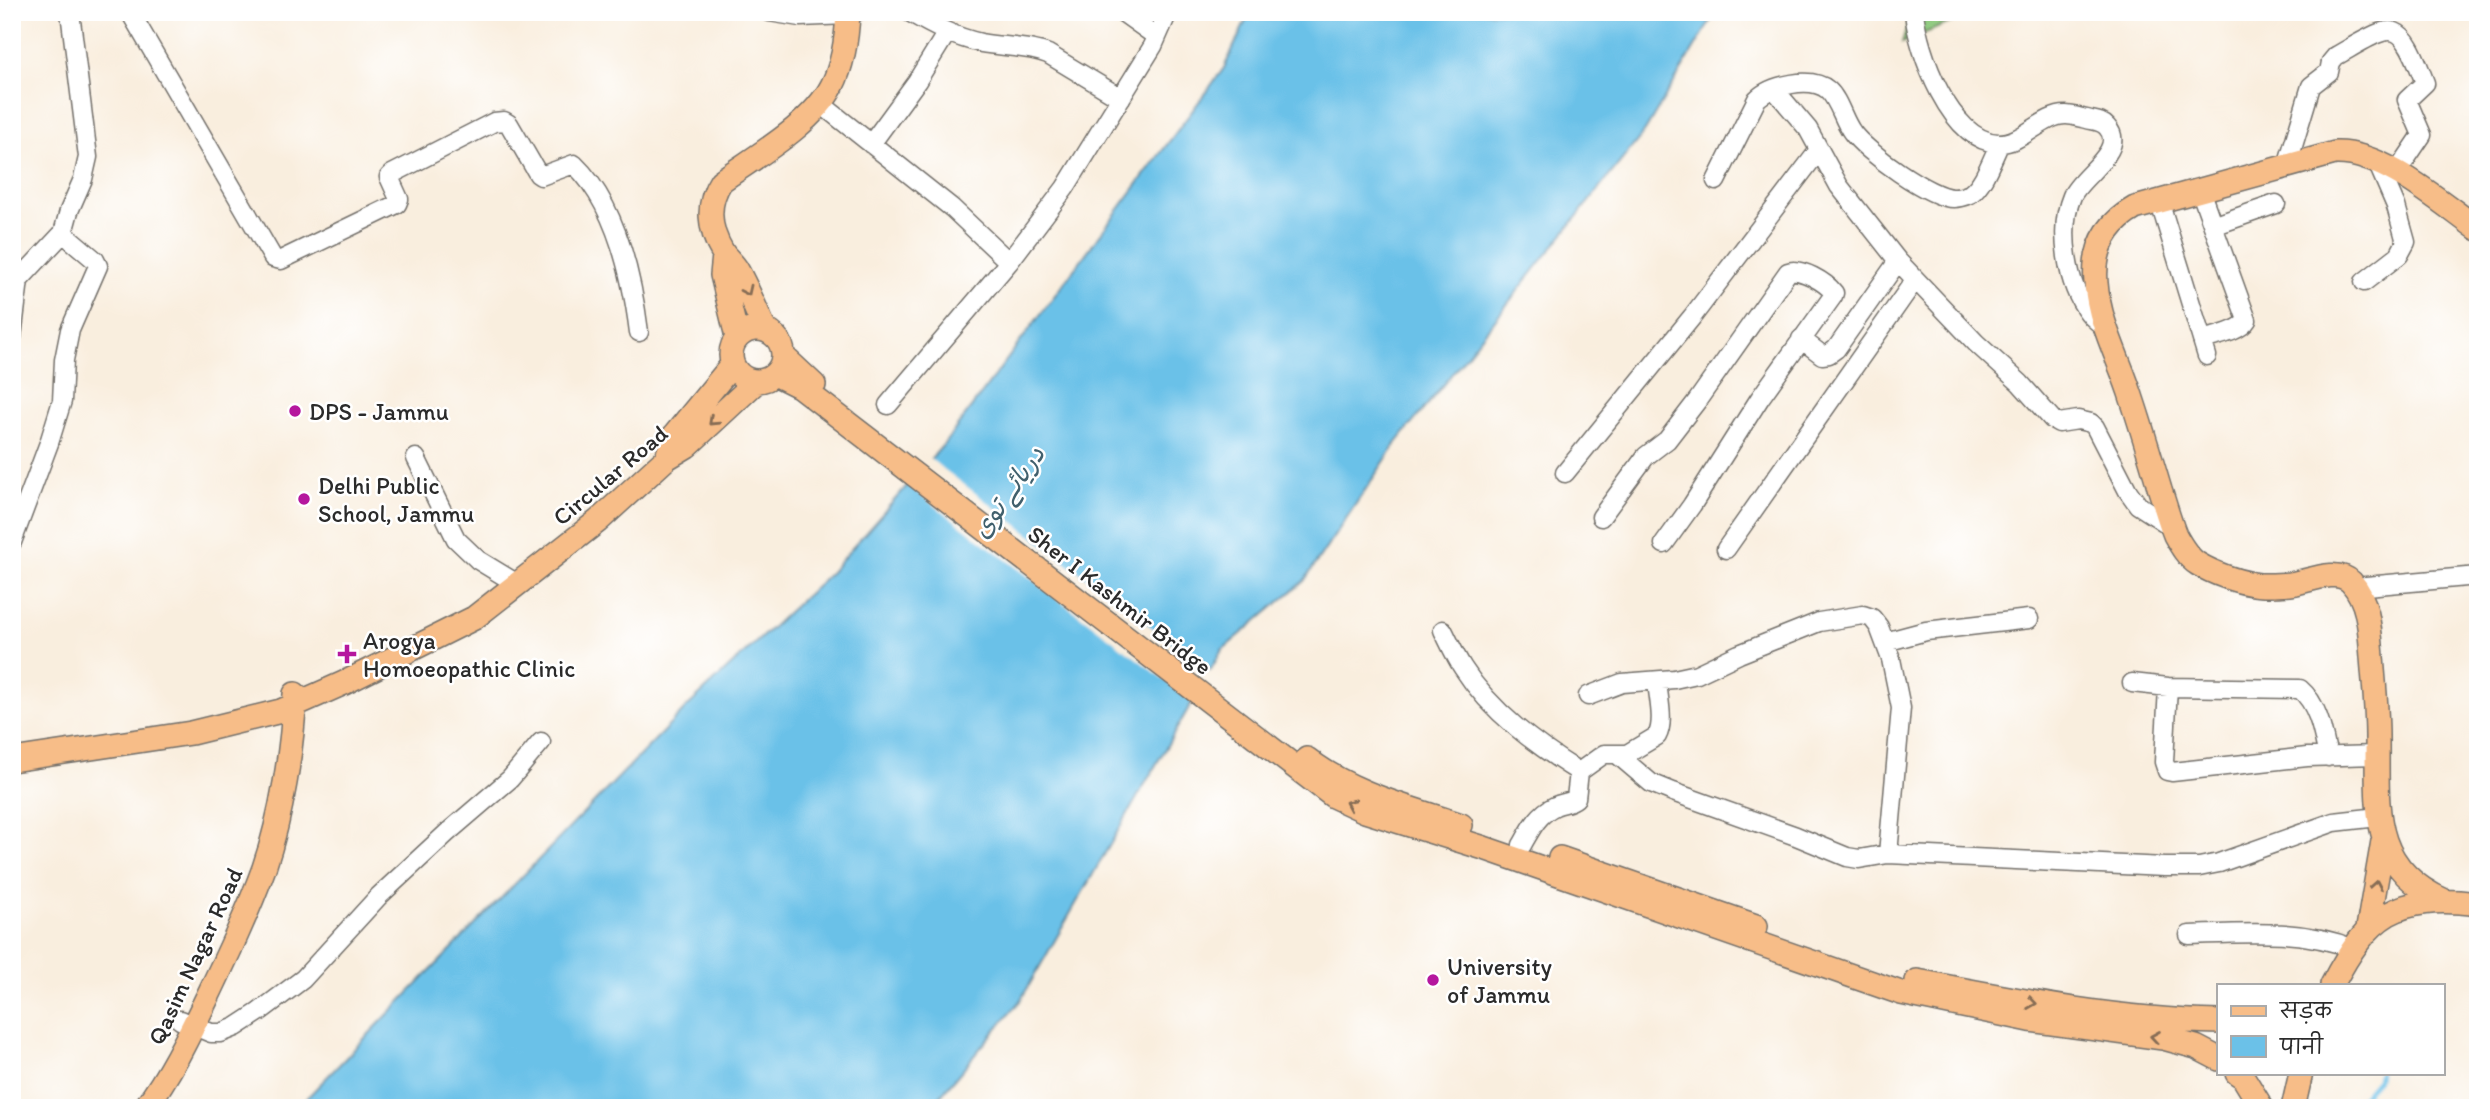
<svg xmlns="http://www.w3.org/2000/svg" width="2490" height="1120" viewBox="0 0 2490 1120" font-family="Itim,'Playpen Sans Arabic','Playpen Sans Deva',sans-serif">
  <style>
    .green { fill: #90cb80; stroke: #5e7b56; stroke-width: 2 }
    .water { fill: #6bc1e8; stroke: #4b768a; stroke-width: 2 }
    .pier { fill: #f9eede }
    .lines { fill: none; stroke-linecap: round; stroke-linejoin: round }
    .stream { stroke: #6bc1e8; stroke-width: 4.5 }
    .minor-casing { stroke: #736f6a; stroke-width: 21 }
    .major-casing { stroke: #736f6a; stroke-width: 26 }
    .minor { stroke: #fff; stroke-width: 18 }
    .major { stroke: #f7bd88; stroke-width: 23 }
    .oneway { stroke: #876d55 }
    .poi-dot { fill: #b5179e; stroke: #fff; stroke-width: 2.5 }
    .labels { text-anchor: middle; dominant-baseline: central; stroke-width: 5; stroke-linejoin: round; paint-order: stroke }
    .poi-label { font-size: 24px; fill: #2b2b2b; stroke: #fff; text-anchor: start }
    .street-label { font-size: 24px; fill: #2b2b2b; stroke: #fff }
    .water-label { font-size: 26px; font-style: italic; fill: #41606d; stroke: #fff }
  </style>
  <rect width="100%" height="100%" fill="#fff"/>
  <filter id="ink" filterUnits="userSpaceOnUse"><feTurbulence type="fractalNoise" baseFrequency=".0143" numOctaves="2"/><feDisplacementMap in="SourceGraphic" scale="14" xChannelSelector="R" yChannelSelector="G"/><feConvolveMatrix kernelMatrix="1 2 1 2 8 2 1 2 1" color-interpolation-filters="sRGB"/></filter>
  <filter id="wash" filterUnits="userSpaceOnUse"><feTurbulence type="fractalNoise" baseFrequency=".00686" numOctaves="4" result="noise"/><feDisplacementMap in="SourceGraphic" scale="28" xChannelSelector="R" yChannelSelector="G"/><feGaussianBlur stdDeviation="1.57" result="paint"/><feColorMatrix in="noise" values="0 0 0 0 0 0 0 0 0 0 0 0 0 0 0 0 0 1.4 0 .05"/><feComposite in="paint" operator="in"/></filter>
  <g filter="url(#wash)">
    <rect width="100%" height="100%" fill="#f9eede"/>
    <path class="green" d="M 1911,12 L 1975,12 L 1902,43 Z"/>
    <path class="water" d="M 1250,12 L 1716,12 L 1645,131 L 1396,444 L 1304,581 L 1222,650 L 1020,1001 L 930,1108 L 297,1108 L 687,707 L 830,573 L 944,444 L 1224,68 Z"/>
    <path class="pier" d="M 928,457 L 1212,673 L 1195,703 L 905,483 Z"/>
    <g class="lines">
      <path class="stream" d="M 2353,1108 L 2378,1079 L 2379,1073"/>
    </g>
  </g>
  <g filter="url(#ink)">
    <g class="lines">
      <g class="minor-casing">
        <path id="minor" d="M 130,12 L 273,258 L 281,260 L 397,204 L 399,199 L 389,177 L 392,174 L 494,122 L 504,121 L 509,124 L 538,174 L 541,176 L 574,164 C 616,204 632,277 639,332
          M 769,12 L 800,17 L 848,15 L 856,12
          M 909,12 C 933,26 954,37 981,43 C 1003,47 1027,46 1048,54 L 1121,98
          M 1122,12 L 1157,37
          M 1914,12 C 1918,52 1950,141 1998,143 C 2023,144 2042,115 2066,115 C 2073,115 2081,118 2087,119 C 2094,121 2102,121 2107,127 C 2128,150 2080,176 2072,196 C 2058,229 2067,286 2089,313 C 2093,319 2100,323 2105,328
          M 1774,89 L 1808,129 L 1839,186 L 1898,261 L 1976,343 L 2020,383 L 2052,419 L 2059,423 L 2078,420 L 2091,423 L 2095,427 L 2128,491 L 2138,505 L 2172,527
          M 821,104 L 952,208 L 1009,262
          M 871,144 L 917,81 L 946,34
          M 2287,166 L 2311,86 L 2329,72 L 2331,62 L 2336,56 C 2393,24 2399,13 2425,83 L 2407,100 L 2422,135 L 2397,172
          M 1716,181 L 1757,99 C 1771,85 1811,76 1828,90 C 1839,100 1843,120 1852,132 C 1865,151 1931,199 1954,198 C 1959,198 1965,196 1970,194 C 1984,184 1992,159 2000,143
          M 2200,190 L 2247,320 C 2240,332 2215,336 2202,340
          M 2159,200 L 2207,356
          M 2213,226 L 2276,204
          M 2364,282 L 2399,255 L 2406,242 L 2396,206 L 2377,162
          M 12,337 L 19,280 L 63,233 L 69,211 L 83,179 L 88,157 L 70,12
          M 1801,339 L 1822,355 L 1829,354 L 1836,349 L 1898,261
          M 888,405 L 1009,262 L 1065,188 L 1153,46 L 1168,12
          M 416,458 L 456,539 L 478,560 L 519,585
          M 1565,473 L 1692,317 L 1819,150
          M 1601,517 L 1646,456 L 1667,440 L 1697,401 L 1788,272 C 1800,267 1826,282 1834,293 L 1833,296 L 1760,398 L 1692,505 L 1664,544
          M 12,542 L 49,443 L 62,401 L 64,360 L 70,330 L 98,266 L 95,260 L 63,233
          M 1726,549 L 1915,280
          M 2355,587 L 2478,576
          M 1443,630 C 1449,642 1455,656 1463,668 C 1491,712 1536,745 1579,772 L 1604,754 L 1627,754 L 1657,736 C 1665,722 1658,697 1657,681
          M 1885,642 L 1926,631 L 2029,619
          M 2132,683 L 2168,687 L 2300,689 C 2319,705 2323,734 2328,757
          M 2168,687 L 2164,762 L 2167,771 L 2172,772 L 2307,757 L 2377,755
          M 1588,696 L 1622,683 L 1674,679 L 1697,674 L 1739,654 L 1819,622 L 1863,615 L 1872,618 L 1879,627 L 1891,659 L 1901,708 L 1888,854
          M 1618,755 L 1651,783 L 1673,792 L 1796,836 L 1847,857 L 1859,859 L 1888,854 L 2165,867 L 2199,867 L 2219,863 L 2334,822 L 2378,817
          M 1522,845 C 1531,829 1538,814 1555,806 C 1563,802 1569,804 1576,798 L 1579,772
          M 2189,935 C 2245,933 2301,928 2354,949
          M 180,1020 L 211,1033 L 221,1033 L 236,1027 L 259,1012 L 303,979 L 379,896 L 447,833 L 510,779 L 541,742"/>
      </g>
      <g class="major-casing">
        <path id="major" d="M 724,255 L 722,275 L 737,337
          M731 355a26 26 0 1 1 52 0a26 26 0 1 1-52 0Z
          M 765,330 C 756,310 748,289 737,270 C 733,263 727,259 723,253 C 709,230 706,204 721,181 C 756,156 812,125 832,86 C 844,63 847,37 848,12
          M 783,356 L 814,385
          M 775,374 L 799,386 L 1333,796 L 1365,811 L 1484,848 L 1901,993 L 2030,1020 L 2163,1038 L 2196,1047 L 2219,1059
          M 667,458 L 673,437 L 732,365
          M 1307,759 C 1352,794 1408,807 1461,825
          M 12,760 L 191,733 L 281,711 L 344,683 L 474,618 L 598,521 L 667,458 L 687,446 L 757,381
          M 1560,858 L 1756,926
          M 2443,900 C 2368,866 2378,805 2377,736 C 2377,710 2374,683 2372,657 C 2370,632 2369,601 2351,582 C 2337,567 2307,582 2290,584 C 2278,585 2264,586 2253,584 C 2235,581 2213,573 2198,564 C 2188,558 2181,546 2175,535 C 2169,520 2165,505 2160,490 C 2151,460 2142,429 2132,399 C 2120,360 2099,324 2096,283 C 2093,249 2106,224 2135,208 L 2335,153 C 2383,151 2440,202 2478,229
          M 2368,928 L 2383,841
          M 1917,981 C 2016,1000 2117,1020 2219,1022
          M 2332,985 C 2369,914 2396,894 2478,904
          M 2237,1073 L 2243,1077 L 2262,1108
          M 145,1108 C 171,1073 189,1035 208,996 C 228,954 248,912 264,868 C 282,815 292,750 295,694
          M 2293,1108 L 2301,1073"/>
      </g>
      <use href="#minor" class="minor"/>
      <use href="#major" class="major"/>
    </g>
    <defs><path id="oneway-chevron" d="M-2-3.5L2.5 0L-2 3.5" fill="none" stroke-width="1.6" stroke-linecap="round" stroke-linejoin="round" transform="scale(1.75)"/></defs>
    <g class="oneway">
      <use href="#oneway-chevron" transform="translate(747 291) rotate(65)"/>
      <use href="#oneway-chevron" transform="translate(713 421) rotate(137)"/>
      <use href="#oneway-chevron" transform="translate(1350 804) rotate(-156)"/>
      <use href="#oneway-chevron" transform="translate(2376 885) rotate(-80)"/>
      <use href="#oneway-chevron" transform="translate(2032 1003) rotate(8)"/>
      <use href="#oneway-chevron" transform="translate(2155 1037) rotate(-171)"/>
    </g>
  </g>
  <g class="poi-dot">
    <circle cx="295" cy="411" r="7"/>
    <circle cx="304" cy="499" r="7"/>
    <path d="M343.5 643.5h7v7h7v7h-7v7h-7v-7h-7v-7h7z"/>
    <circle cx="1433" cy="980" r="7"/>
  </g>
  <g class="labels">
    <g class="poi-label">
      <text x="309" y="411">DPS - Jammu</text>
      <text x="318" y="485">Delhi Public<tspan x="318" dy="28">School, Jammu</tspan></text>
      <text x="363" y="640">Arogya<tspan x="363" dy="28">Homoeopathic Clinic</tspan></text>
      <text x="1447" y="966">University<tspan x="1447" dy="28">of Jammu</tspan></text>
    </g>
    <g class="street-label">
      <text transform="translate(610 475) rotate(-40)">Circular Road</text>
      <text transform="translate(1120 600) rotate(38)">Sher I Kashmir Bridge</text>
      <text transform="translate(195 956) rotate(-65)">Qasim Nagar Road</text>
    </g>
    <g class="water-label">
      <text transform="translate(1008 492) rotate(-55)">دریائے توی</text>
    </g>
  </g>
  <rect width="2490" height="1120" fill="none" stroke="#fff" stroke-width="42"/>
  <rect x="2217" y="984" width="228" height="91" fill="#ffffff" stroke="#aaaaaa" stroke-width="2"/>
  <rect x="2231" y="1006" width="35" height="10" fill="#f7bd88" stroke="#aaaaaa" stroke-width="2"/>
  <text x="2280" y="1018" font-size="21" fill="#2b2b2b">सड़क</text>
  <rect x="2231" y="1036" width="35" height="21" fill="#6bc1e8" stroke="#aaaaaa" stroke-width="2"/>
  <text x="2280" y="1054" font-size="21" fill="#2b2b2b">पानी</text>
</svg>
